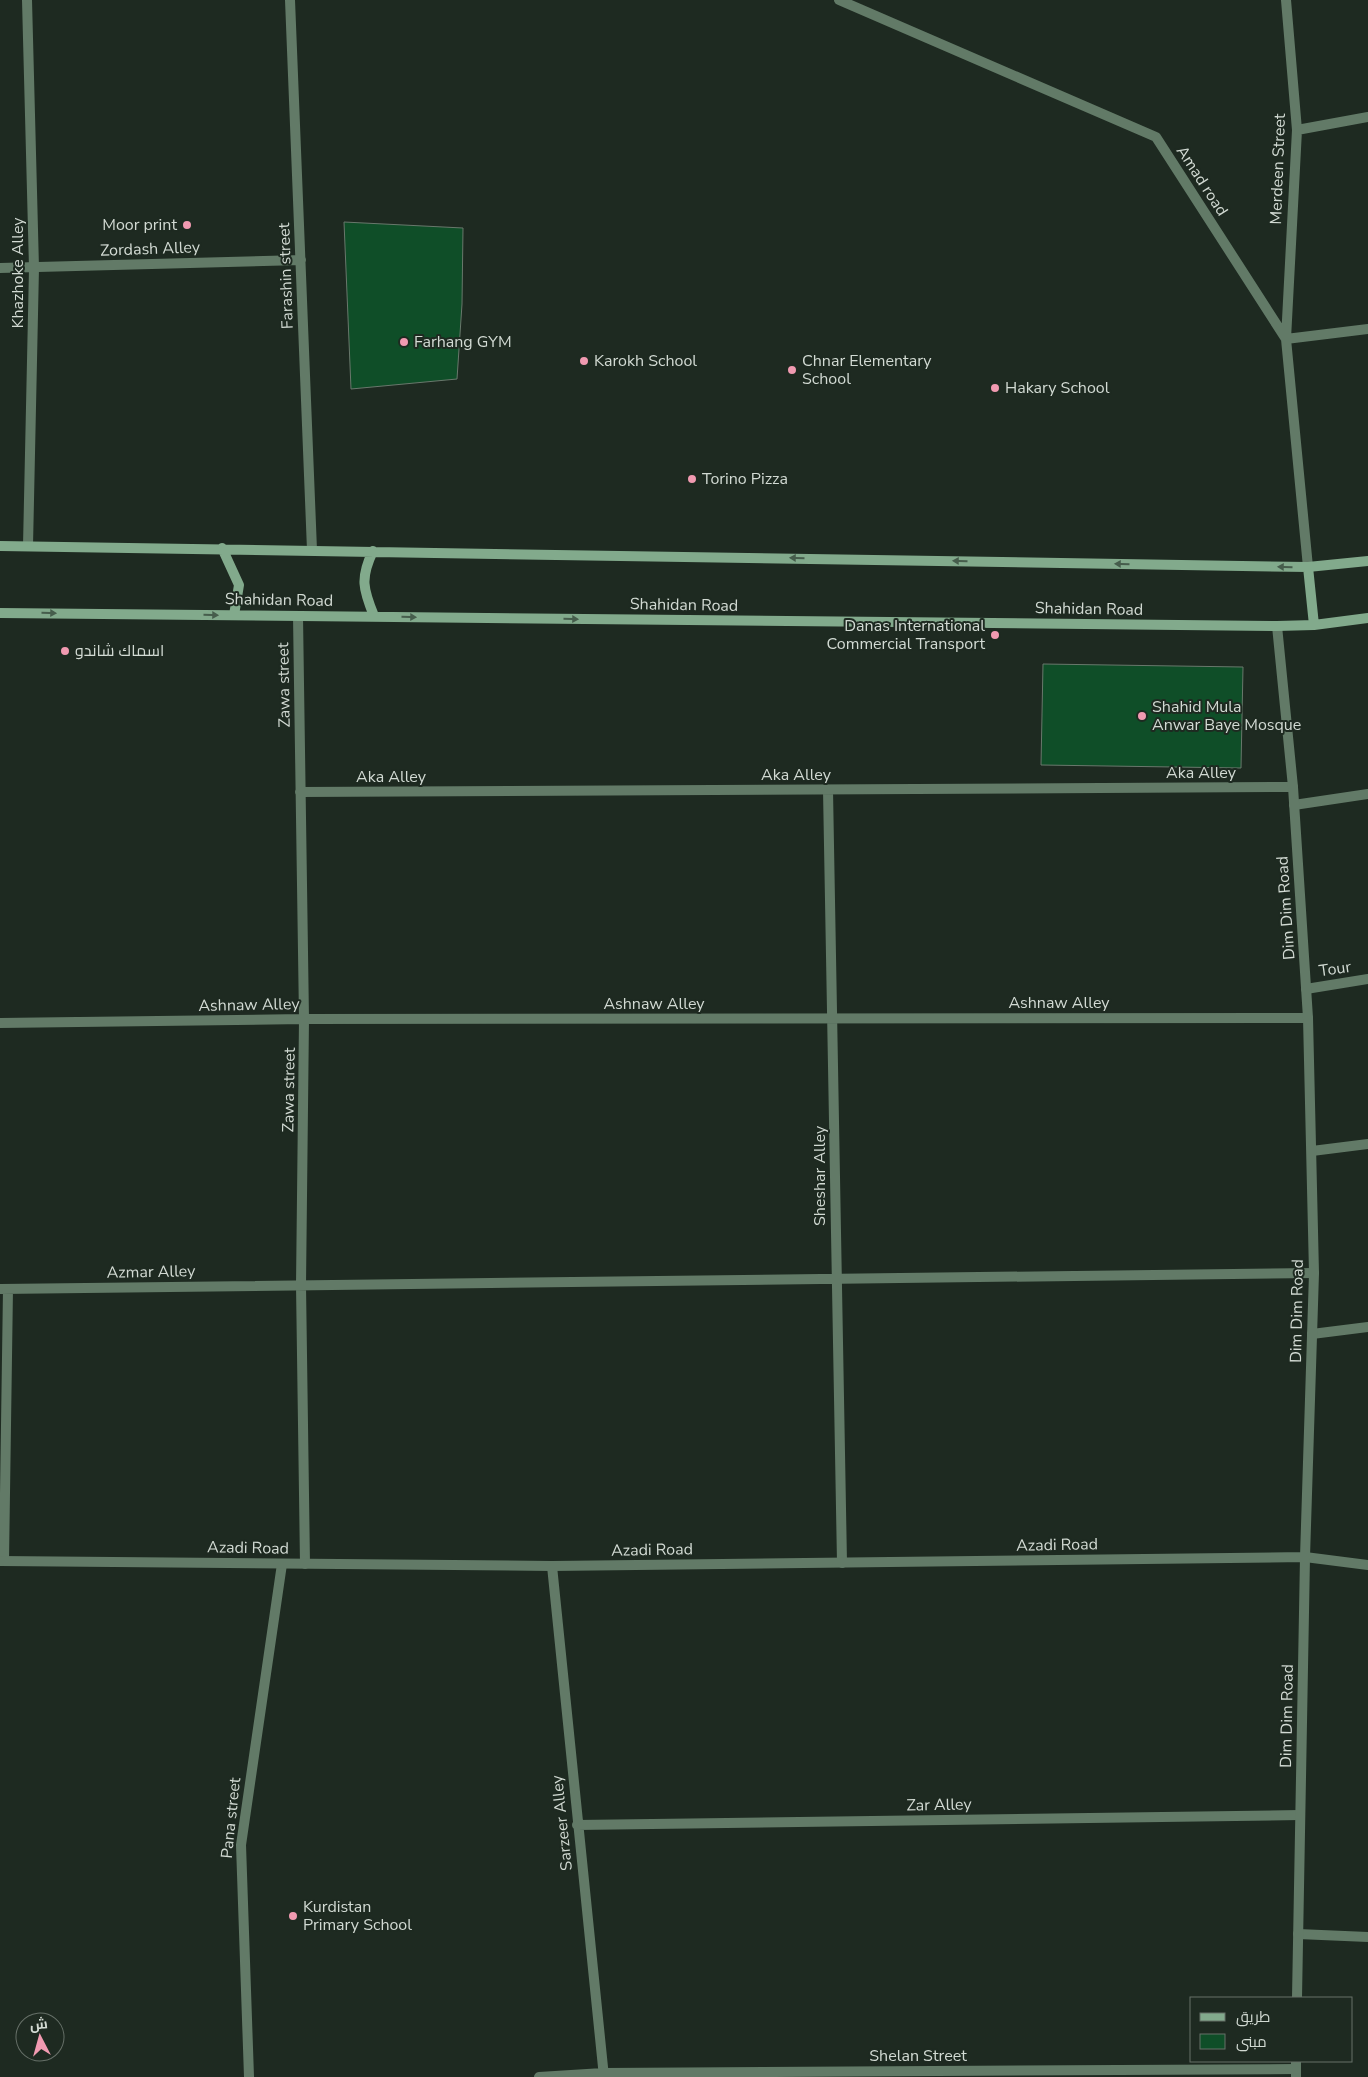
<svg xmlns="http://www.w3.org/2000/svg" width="1368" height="2077" viewBox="0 0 1368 2077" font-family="'Nunito Sans',Cairo,sans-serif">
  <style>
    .building { fill: #0f4e28; stroke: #69786c }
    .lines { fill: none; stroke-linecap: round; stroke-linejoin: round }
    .minor { stroke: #627a67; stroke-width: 10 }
    .tertiary { stroke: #627a67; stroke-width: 10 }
    .secondary { stroke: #82aa8c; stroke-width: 10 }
    .oneway { fill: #465d4c }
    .poi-dot { fill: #f19ab1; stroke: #1e2a21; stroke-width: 2 }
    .labels { text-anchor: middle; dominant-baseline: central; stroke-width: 4; stroke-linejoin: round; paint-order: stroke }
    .street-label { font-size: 16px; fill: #d2dad3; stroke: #1e2a21 }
    .poi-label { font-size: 16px; fill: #d2dad3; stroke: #1e2a21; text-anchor: start }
  </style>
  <rect width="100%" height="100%" fill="#1e2a21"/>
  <path class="building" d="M 344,222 L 463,228 L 462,304 L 457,379 L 351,389 Z
    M 1043,664 L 1243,667 L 1241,768 L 1041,765 Z"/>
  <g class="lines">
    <path class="minor" d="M 27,0 L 34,268 L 28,546
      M 290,0 L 312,550
      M 839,0 L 1156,137 L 1286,339 L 1308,567
      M 1286,0 L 1297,130 L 1286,339 L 1368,329
      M 1297,130 L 1368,117
      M 0,268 L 301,260
      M 298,616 L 304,1019 L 301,1285 L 305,1564
      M 828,790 C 835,1047 836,1305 842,1563
      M 300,792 L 1293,787
      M 1294,805 L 1368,794
      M 1306,989 L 1368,979
      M 0,1023 L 304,1019 L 1308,1018
      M 1312,1151 L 1368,1144
      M 0,1289 L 1314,1273
      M 1312,1334 L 1368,1327
      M 1305,1557 L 1368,1565
      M 4,1561 L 8,1289
      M 552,1566 L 604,2077
      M 577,1825 L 1300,1815
      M 1298,1934 L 1368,1937
      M 249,2077 L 241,1845 L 282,1564
      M 539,2077 L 603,2073 L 1296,2069"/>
    <path class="tertiary" d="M 1277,626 L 1293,787 L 1308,1018 L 1314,1273 L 1305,1557 L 1297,1998
      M 0,1561 L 552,1566 L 1305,1557
      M 1296,2077 L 1296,2061"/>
    <path class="secondary" d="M 0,546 L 1308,567 L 1368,561
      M 222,548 L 239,585 L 234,615
      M 373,551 C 360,578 363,589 374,616
      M 1308,567 L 1314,625
      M 0,613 L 1277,626 L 1314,625 L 1368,618"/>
  </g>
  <defs><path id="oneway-solid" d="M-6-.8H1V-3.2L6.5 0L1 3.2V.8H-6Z" transform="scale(1.25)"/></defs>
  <g class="oneway">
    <use href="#oneway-solid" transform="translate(797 558) rotate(-179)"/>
    <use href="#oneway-solid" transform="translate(960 561) rotate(-179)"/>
    <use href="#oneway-solid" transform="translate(1122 564) rotate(-179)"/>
    <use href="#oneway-solid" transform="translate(1285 567) rotate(-179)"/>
    <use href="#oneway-solid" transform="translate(49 613) rotate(1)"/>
    <use href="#oneway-solid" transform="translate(211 615) rotate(1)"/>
    <use href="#oneway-solid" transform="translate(409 617) rotate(1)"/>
    <use href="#oneway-solid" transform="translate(571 619) rotate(1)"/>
  </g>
  <g class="poi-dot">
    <circle cx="187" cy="225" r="5"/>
    <circle cx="404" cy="342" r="5"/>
    <circle cx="584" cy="361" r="5"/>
    <circle cx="792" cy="370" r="5"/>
    <circle cx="995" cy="388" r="5"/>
    <circle cx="692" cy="479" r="5"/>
    <circle cx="995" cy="635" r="5"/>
    <circle cx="65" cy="651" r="5"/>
    <circle cx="1142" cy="716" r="5"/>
    <circle cx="293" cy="1916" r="5"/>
  </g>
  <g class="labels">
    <g class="street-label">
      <text transform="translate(1278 169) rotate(-88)">Merdeen Street</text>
      <text transform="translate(1202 181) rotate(57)">Amad road</text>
      <text transform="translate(150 249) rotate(-2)">Zordash Alley</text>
      <text transform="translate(18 273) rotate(-90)">Khazhoke Alley</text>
      <text transform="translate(286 276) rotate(-92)">Farashin street</text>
      <text transform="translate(279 600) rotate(1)">Shahidan Road</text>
      <text transform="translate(684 605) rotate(1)">Shahidan Road</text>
      <text transform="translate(1089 609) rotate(1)">Shahidan Road</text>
      <text transform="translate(284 685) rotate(-91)">Zawa street</text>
      <text x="1201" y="773">Aka Alley</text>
      <text x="796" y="775">Aka Alley</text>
      <text x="391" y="777">Aka Alley</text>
      <text transform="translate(1286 908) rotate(-94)">Dim Dim Road</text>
      <text transform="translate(1335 969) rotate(-8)">Tour</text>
      <text x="1059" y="1003">Ashnaw Alley</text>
      <text x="654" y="1004">Ashnaw Alley</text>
      <text transform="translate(249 1005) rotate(-1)">Ashnaw Alley</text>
      <text transform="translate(289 1090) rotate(-89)">Zawa street</text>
      <text transform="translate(820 1176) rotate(-90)">Sheshar Alley</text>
      <text transform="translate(151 1272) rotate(-1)">Azmar Alley</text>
      <text transform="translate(1297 1311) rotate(-89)">Dim Dim Road</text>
      <text transform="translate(1057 1545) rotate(-1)">Azadi Road</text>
      <text transform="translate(248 1548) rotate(1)">Azadi Road</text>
      <text transform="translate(652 1550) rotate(-1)">Azadi Road</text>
      <text transform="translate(1287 1716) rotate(-89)">Dim Dim Road</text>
      <text transform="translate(939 1805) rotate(-1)">Zar Alley</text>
      <text transform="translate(231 1818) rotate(-84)">Pana street</text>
      <text transform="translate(562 1823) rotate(-96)">Sarzeer Alley</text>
      <text x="918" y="2056">Shelan Street</text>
    </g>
    <g class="poi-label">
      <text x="177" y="225" text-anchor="end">Moor print</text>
      <text x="414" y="342">Farhang GYM</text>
      <text x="594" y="361">Karokh School</text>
      <text x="802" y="361">Chnar Elementary<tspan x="802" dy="18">School</tspan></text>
      <text x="1005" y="388">Hakary School</text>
      <text x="702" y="479">Torino Pizza</text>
      <text x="985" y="626" text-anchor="end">Danas International<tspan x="985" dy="18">Commercial Transport</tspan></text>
      <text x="75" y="651">اسماك شاندو</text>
      <text x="1152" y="707">Shahid Mula<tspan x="1152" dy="18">Anwar Baye Mosque</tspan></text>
      <text x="303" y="1907">Kurdistan<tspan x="303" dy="18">Primary School</tspan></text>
    </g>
  </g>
  <rect x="1190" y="1997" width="162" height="65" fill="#1e2a21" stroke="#667068"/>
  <rect x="1200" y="2013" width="25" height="8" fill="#82aa8c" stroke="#667068"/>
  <text x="1236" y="2022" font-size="15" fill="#d2dad3">طريق</text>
  <rect x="1200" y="2034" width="25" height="15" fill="#0f4e28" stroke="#667068"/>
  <text x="1236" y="2047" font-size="15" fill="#d2dad3">مبنى</text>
  <g transform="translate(40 2037) rotate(354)"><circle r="24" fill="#1e2a21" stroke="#667068"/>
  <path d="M0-4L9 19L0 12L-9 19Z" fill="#f19ab1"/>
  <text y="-8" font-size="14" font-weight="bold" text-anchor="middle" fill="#d2dad3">ش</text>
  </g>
</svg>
